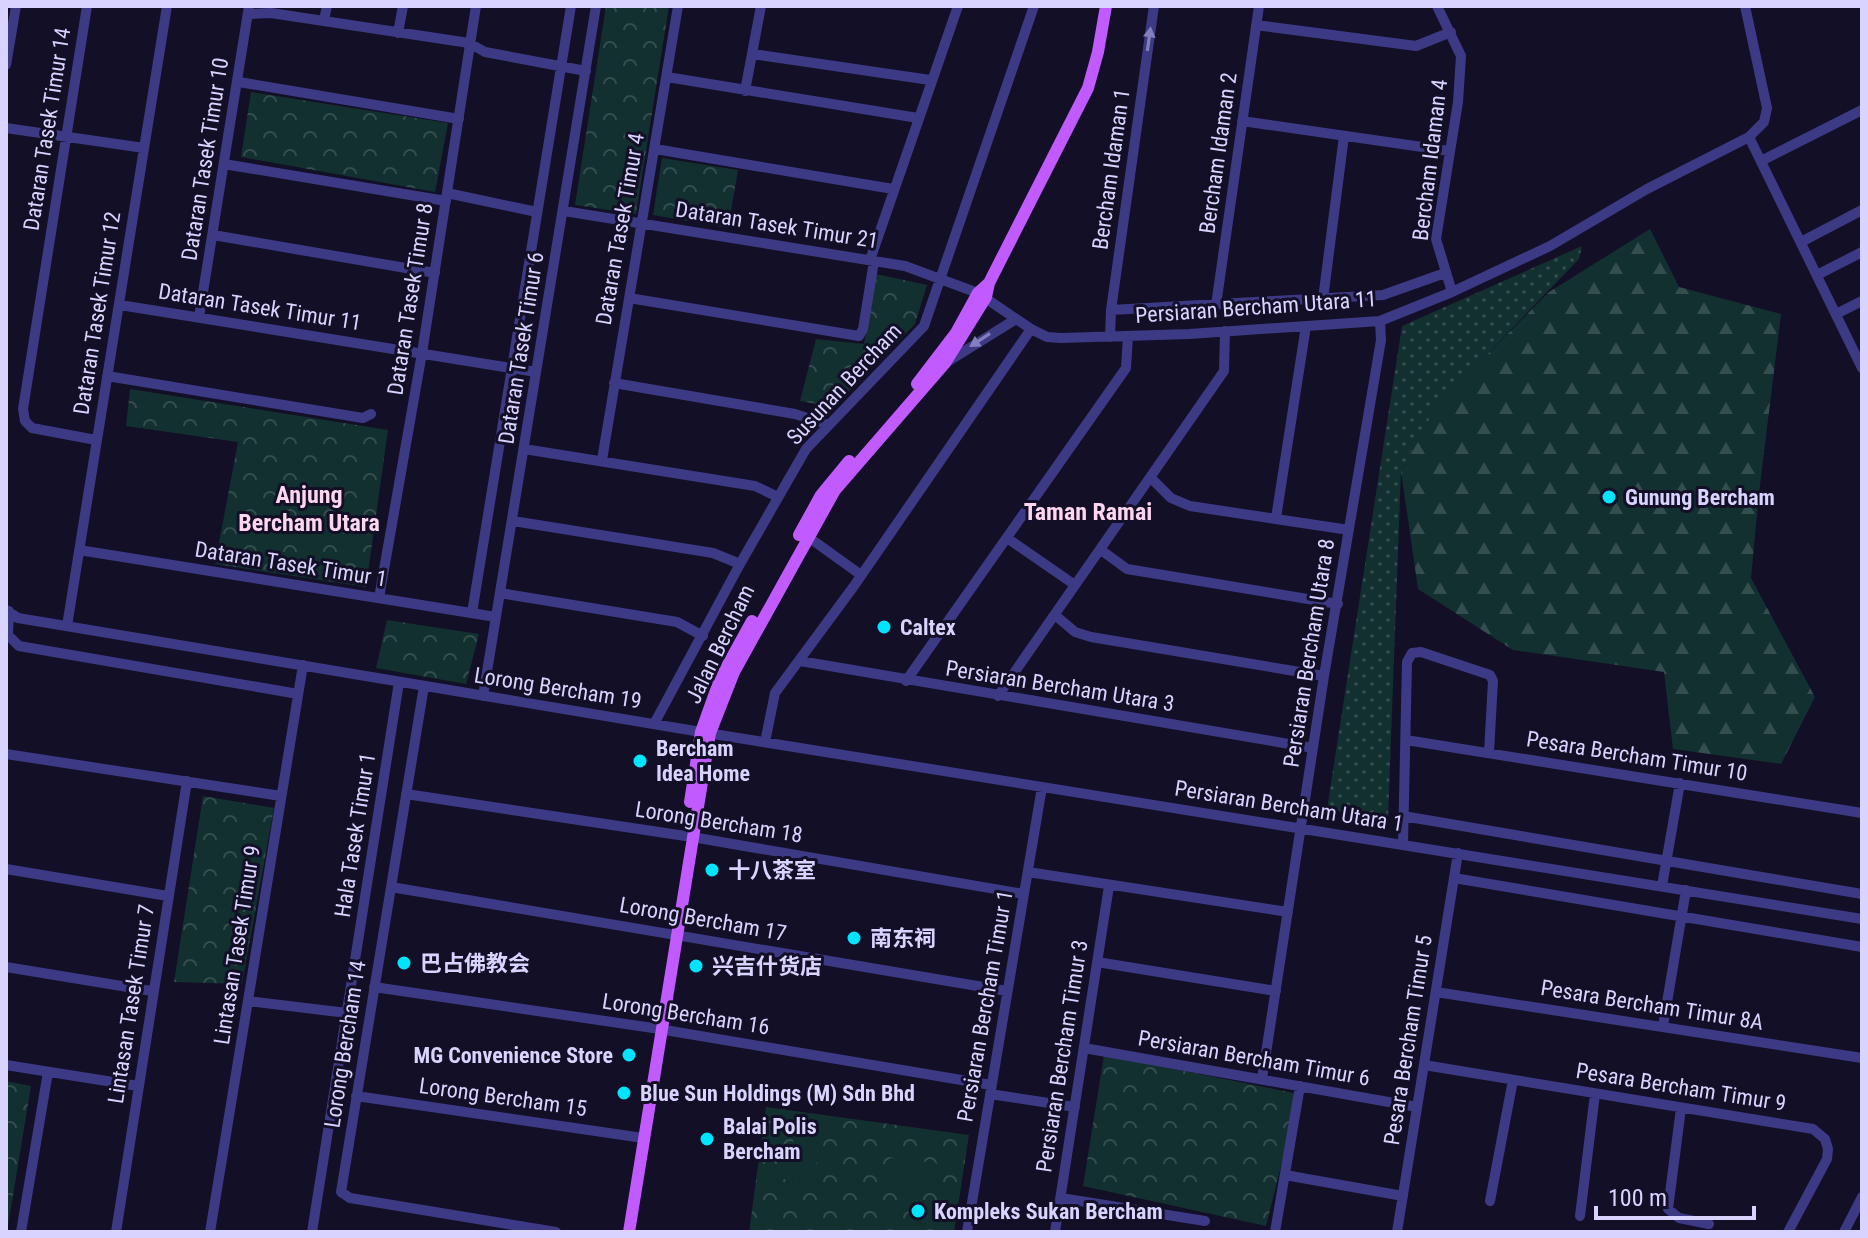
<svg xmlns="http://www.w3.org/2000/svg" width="1868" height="1238" viewBox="0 0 1868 1238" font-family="'Roboto Condensed','Noto Sans SC',sans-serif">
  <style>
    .grass { fill: url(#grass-dots) }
    .forest { fill: url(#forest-firs) }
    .park { fill: url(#park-crowns) }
    .garden { fill: #12302f }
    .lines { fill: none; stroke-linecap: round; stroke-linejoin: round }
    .minor { stroke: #3d3a85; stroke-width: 10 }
    .major { stroke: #c25bff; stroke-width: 12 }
    .oneway { fill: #837fbc }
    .poi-dot { fill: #00e5ff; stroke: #130f26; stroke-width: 3 }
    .labels { text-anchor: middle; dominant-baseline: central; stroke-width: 6; stroke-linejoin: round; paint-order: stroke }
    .street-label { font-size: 22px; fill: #d9d4ff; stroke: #130f26 }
    .poi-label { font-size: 22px; font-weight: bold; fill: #d9d4ff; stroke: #130f26; text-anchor: start }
    .neighbourhood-label { font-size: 24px; font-weight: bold; fill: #ffd6f0; stroke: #130f26 }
  </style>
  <defs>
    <pattern id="grass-dots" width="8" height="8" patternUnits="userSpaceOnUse" patternTransform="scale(2)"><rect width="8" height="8" fill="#12302f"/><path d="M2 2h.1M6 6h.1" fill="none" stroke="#344d4e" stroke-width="1.8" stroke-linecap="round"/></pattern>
    <pattern id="forest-firs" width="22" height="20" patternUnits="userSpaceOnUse" patternTransform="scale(2)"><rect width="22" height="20" fill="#12302f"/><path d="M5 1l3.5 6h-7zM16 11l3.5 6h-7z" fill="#344d4e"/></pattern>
    <pattern id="park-crowns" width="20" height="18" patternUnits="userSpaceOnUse" patternTransform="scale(2)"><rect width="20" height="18" fill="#12302f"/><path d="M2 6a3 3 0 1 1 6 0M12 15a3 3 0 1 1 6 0" fill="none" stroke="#344d4e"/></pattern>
  </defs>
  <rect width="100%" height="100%" fill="#130f26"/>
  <path class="grass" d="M 1582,246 L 1579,259 L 1438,405 L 1401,471 L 1388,820 L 1327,809 L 1402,326 Z"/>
  <path class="forest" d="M 1650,229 L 1679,287 L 1781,314 L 1759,493 L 1751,578 L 1815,697 L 1781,764 L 1673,749 L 1664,672 L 1513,650 L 1418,589 L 1401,471 L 1437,405 L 1549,292 Z"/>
  <path class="park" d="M 606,6 L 669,6 L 636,214 L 575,205 Z
    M 251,92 L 448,123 L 435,192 L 241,157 Z
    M 662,158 L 738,170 L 728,228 L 653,215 Z
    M 876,274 L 927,285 L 915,324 L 834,407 L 800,401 L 816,339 L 864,344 Z
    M 130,389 L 388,430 L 366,587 L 215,564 L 238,442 L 126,426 Z
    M 387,620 L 479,634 L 466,684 L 376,668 Z
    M 203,796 L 274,808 L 242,984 L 174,982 Z
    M 1104,1055 L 1299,1094 L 1266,1226 L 1083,1186 Z
    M 6,1081 L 31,1086 L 7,1232 L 6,1232 Z
    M 766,1107 L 969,1135 L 954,1232 L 749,1232 Z"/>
  <path class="garden" d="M 794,1138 L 821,1144 L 811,1185 L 784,1179 Z
    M 890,1158 L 936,1163 L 934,1189 L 888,1185 Z"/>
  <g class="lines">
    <path class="minor" d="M 87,6 L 23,409 L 25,421 L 32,428 L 96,440
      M 1437,6 L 1461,56 L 1458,102 L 1436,239 L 1452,292
      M 248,14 L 271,13 L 469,43 L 485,52 L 586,71
      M 324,20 L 327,6
      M 1256,25 L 1416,46 L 1451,32
      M 398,33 L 403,6
      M 753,54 L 930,80
      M 6,65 L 16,6
      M 667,77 L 918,118
      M 239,82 L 459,119
      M 745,91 L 761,6
      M 1242,121 L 1450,151
      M 6,128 L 144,148
      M 1749,137 L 1862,368
      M 655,149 L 893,189
      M 1761,161 L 1862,110
      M 224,164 L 446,201
      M 447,193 L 537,212
      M 564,211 L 905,266 L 978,293 L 1031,329 L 1047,337 L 1061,338 L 1189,334 L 1380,321 L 1452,292 L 1550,246 L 1647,189 L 1749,137 L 1764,122 L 1767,108 L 1745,6
      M 213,235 L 435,273
      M 1801,242 L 1862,210
      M 870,260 L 958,6
      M 1817,275 L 1862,252
      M 629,298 L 859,336 L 863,329 L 874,261
      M 1323,299 L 1344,136
      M 120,305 L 536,372
      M 1216,305 L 1259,6
      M 1111,310 L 1383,295 L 1445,273
      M 1836,314 L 1862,301
      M 199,317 L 249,6
      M 1110,337 L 1111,310 L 1154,6
      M 947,362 L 1016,319
      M 107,376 L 363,418 L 371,414
      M 614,383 L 795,414 L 829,425
      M 524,449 L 755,486 L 778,497
      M 602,460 L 678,6
      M 1151,478 L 1171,498 L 1190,506 L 1349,530
      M 1276,518 L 1306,326
      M 513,521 L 713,553 L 740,564
      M 804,534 L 861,575
      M 1007,538 L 1075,585
      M 79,550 L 496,617
      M 1101,550 L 1127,569 L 1338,604
      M 500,593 L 677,622 L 703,636
      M 379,598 L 422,353 L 476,6
      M 6,610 L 18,618 L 701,732 L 1862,919
      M 9,611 L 8,635 L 19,646 L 298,694
      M 472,613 L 571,6
      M 1055,615 L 1075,632 L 1091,637 L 1324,676
      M 67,626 L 167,6
      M 800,661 L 1313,748
      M 906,681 L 1126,368 L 1128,336
      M 424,686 L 341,1192 L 350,1198 L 556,1232
      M 483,696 L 596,6
      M 998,696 L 1224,371 L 1225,331
      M 654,724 L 740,564 L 806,449 L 924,326 L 1034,6
      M 1406,740 L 1862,813
      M 765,742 L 775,693 L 854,586 L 1031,329
      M 6,754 L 281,796
      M 406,794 L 692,837 L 1024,894
      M 1403,816 L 1862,894
      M 1403,845 L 1407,662 L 1412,653 L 1421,652 L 1490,675 L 1493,681 L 1489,752
      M 6,869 L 168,896
      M 1028,872 L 1288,912
      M 1454,878 L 1862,947
      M 1662,886 L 1680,783
      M 391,887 L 1007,991
      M 1097,962 L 1276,991
      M 6,967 L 152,991
      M 374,987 L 653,1028 L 991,1085
      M 1436,992 L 1862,1058
      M 248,1001 L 347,1013
      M 1663,1026 L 1686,890
      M 1084,1048 L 1417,1107
      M 6,1065 L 138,1086
      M 1424,1065 L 1813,1129 L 1825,1139 L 1828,1149 L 1827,1159 L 1788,1232
      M 1262,1079 L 1324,676 L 1381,340 L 1380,321
      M 990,1094 L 1075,1107
      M 356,1096 L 643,1138
      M 1681,1108 L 1668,1209 L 1679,1218 L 1709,1224
      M 1285,1175 L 1403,1196
      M 1061,1198 L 1205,1221
      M 1490,1201 L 1513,1080
      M 1580,1216 L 1595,1094
      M 21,1232 L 48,1072
      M 116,1232 L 187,781
      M 210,1232 L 303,665
      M 312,1232 L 399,682
      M 967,1232 L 1042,787
      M 1055,1232 L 1109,886
      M 1275,1232 L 1300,1086
      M 1397,1232 L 1458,853
      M 1844,1232 L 1862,1197"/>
    <path class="major" d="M 917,384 L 956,333 L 978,293 L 989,283
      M 799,535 L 821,495 L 849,461
      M 690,802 L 701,732 L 720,679 L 752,621
      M 629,1232 L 710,733 L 734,672 L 835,490 L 945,363 L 986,297 L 989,283 L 1088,88 L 1098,52 L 1106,6"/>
  </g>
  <defs><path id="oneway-solid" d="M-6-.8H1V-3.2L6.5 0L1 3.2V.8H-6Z" transform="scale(2)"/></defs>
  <g class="oneway">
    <use href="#oneway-solid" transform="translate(1149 39) rotate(-82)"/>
    <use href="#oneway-solid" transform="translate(980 340) rotate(147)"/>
  </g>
  <g class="poi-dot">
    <circle cx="1609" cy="497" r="8"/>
    <circle cx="884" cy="627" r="8"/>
    <circle cx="640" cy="761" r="8"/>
    <circle cx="712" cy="870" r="8"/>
    <circle cx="854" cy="938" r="8"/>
    <circle cx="404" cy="963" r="8"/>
    <circle cx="696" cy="966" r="8"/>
    <circle cx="629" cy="1055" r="8"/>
    <circle cx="624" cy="1093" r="8"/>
    <circle cx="707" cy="1139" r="8"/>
    <circle cx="918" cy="1211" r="8"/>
  </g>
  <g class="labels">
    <g class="street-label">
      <text transform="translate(47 129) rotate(-81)">Dataran Tasek Timur 14</text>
      <text transform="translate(1218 153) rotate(-82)">Bercham Idaman 2</text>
      <text transform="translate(205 159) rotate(-81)">Dataran Tasek Timur 10</text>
      <text transform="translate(1430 160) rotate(-83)">Bercham Idaman 4</text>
      <text transform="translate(1111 169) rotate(-82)">Bercham Idaman 1</text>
      <text transform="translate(777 225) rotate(9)">Dataran Tasek Timur 21</text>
      <text transform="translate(620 229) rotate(-80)">Dataran Tasek Timur 4</text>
      <text transform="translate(410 299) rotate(-81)">Dataran Tasek Timur 8</text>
      <text transform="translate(260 307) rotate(9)">Dataran Tasek Timur 11</text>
      <text transform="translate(1256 307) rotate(-4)">Persiaran Bercham Utara 11</text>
      <text transform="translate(97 313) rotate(-81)">Dataran Tasek Timur 12</text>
      <text transform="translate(521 348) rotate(-81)">Dataran Tasek Timur 6</text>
      <text transform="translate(844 384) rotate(-47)">Susunan Bercham</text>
      <text transform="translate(291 564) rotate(9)">Dataran Tasek Timur 1</text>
      <text transform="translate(720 644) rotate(-64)">Jalan Bercham</text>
      <text transform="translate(1309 653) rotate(-81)">Persiaran Bercham Utara 8</text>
      <text transform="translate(1060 686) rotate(9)">Persiaran Bercham Utara 3</text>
      <text transform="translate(558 688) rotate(9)">Lorong Bercham 19</text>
      <text transform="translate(1637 756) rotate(9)">Pesara Bercham Timur 10</text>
      <text transform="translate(1289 806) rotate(9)">Persiaran Bercham Utara 1</text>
      <text transform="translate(719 822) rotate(9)">Lorong Bercham 18</text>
      <text transform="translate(355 835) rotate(-81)">Hala Tasek Timur 1</text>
      <text transform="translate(703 919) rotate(10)">Lorong Bercham 17</text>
      <text transform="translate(237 945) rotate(-81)">Lintasan Tasek Timur 9</text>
      <text transform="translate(131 1004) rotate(-81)">Lintasan Tasek Timur 7</text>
      <text transform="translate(1652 1005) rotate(9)">Pesara Bercham Timur 8A</text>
      <text transform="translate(985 1006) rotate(-80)">Persiaran Bercham Timur 1</text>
      <text transform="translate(686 1014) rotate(9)">Lorong Bercham 16</text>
      <text transform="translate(1408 1040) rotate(-81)">Pesara Bercham Timur 5</text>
      <text transform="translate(345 1044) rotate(-81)">Lorong Bercham 14</text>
      <text transform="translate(1062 1056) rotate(-81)">Persiaran Bercham Timur 3</text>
      <text transform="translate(1254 1058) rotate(10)">Persiaran Bercham Timur 6</text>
      <text transform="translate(1681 1087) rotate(9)">Pesara Bercham Timur 9</text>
      <text transform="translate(503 1097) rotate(8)">Lorong Bercham 15</text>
    </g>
    <g class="poi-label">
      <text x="1625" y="497">Gunung Bercham</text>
      <text x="900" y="627">Caltex</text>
      <text x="656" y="748">Bercham<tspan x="656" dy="25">Idea Home</tspan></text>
      <text x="728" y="870">十八茶室</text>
      <text x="870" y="938">南东祠</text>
      <text x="420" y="963">巴占佛教会</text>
      <text x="712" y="966">兴吉什货店</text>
      <text x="613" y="1055" text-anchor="end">MG Convenience Store</text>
      <text x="640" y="1093">Blue Sun Holdings (M) Sdn Bhd</text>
      <text x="723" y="1126">Balai Polis<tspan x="723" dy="25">Bercham</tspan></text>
      <text x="934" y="1211">Kompleks Sukan Bercham</text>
    </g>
    <g class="neighbourhood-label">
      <text x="309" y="495">Anjung<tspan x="309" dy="28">Bercham Utara</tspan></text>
      <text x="1088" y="512">Taman Ramai</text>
    </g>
  </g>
  <rect width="1868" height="1238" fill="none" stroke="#d9d4ff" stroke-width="16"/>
  <path d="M1596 1206v12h158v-12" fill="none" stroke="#d9d4ff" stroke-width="4"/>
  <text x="1608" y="1206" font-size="24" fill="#d9d4ff" stroke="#130f26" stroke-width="6" paint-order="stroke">100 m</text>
</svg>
